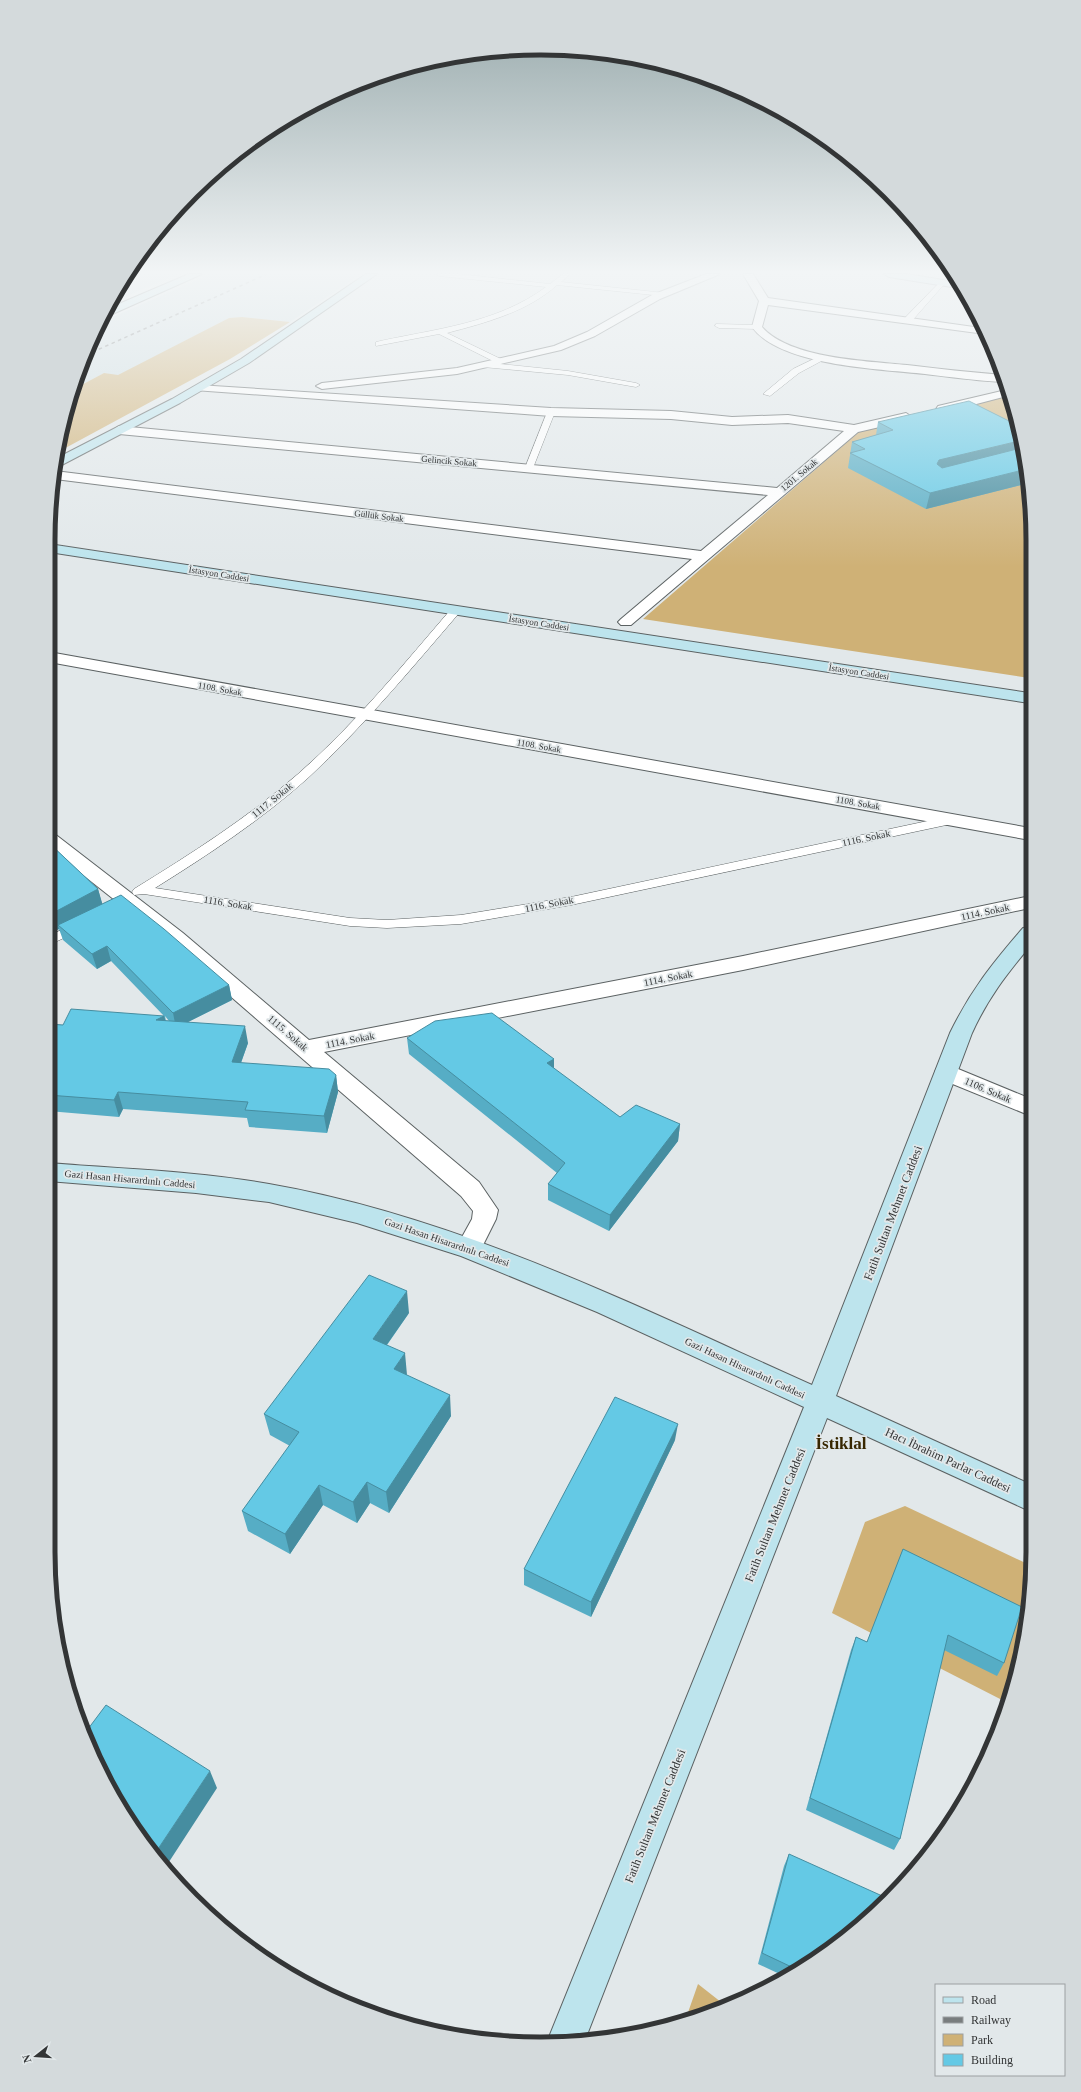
<svg xmlns="http://www.w3.org/2000/svg" width="1081" height="2092" viewBox="0 0 1081 2092" font-family="Georgia,serif">
  <style>
    .built { fill: #cfdee2 }
    .green { fill: #cfb176 }
    .lines { fill: none; stroke-linecap: round; stroke-linejoin: round }
    .lane-casing { stroke: #5b6162; stroke-width: 1 }
    .street-casing { stroke: #5b6162; stroke-width: 2 }
    .secondary-casing { stroke: #5b6162; stroke-width: 2 }
    .lane { fill: #fff; fill-rule: evenodd }
    .street { fill: #fff; fill-rule: evenodd }
    .secondary { fill: #bde4ed; fill-rule: evenodd }
    .rail { stroke: #797d7e; stroke-width: 1.5; stroke-dasharray: 3.5 3.5; stroke-linecap: butt }
    .wall { fill: #56adc5; fill-rule: evenodd }
    .shaded-wall { fill: #468da0 }
    .building { fill: #64c9e5; stroke: #468da0 }
    .labels { text-anchor: middle; dominant-baseline: central; stroke-width: 3.5; stroke-linejoin: round; paint-order: stroke }
    .far-street-label { font-size: 9px; fill: #333536; stroke: #e2e8ea }
    .street-label { font-size: 10px; fill: #333536; stroke: #e2e8ea }
    .near-street-label { font-size: 12px; fill: #333536; stroke: #e2e8ea }
    .near-district-label { font-size: 17px; font-weight: bold; fill: #382700; stroke: #e2e8ea }
    .rim { fill: none; stroke: #333536; stroke-width: 5 }
  </style>
  <rect width="100%" height="100%" fill="#e2e8ea"/>
  <path class="built" d="M 129,274 L 178,274 L 111,303 Z
    M 211,274 L 361,274 L 290,322 L 242,317 L 229,318 L 118,376 L 104,373 L 74,389 L 99,323 Z"/>
  <path class="green" d="M 242,317 L 290,322 L 230,359 L 58,452 L 65,413 L 69,401 L 79,396 L 72,394 L 74,389 L 104,373 L 118,375 L 229,318 Z
    M 1007,396 L 1029,476 L 1029,678 L 643,619 L 860,431 Z
    M 905,1506 L 1032,1566 C 1032,1613 1019,1658 1004,1701 L 832,1613 L 865,1522 Z
    M 698,1984 L 726,2006 L 685,2021 Z"/>
  <g class="lines">
    <g class="lane-casing">
      <path id="lane" d="M 436,274 L 458,274 L 550,284 L 563,274 L 570,274 L 561,282 L 665,293 L 665,295 L 663,296 L 557,285 C 527,312 485,323 447,333 L 503,360 L 504,362 L 500,364 L 568,371 L 636,383 L 640,385 L 636,387 L 568,375 L 483,367 L 482,365 L 486,363 L 499,364 L 439,334 L 376,346 L 376,342 C 434,329 496,324 546,287 L 439,276 Z
        M 941,281 L 946,282 L 911,322 L 905,322 L 905,318 Z
        M 716,324 L 757,325 L 761,327 L 757,329 L 719,328 L 715,326 Z
        M 820,356 L 827,358 L 799,373 L 770,396 L 763,394 L 793,369 Z
        M 548,410 L 555,412 L 533,468 L 532,470 L 526,470 L 525,468 Z
        M 456,607 L 460,608 L 461,610 L 460,612 C 411,669 363,727 308,778 C 261,820 208,855 155,888 L 350,918 L 387,920 L 461,915 L 571,897 L 951,816 L 957,820 L 951,824 L 571,905 L 461,924 L 387,928 L 350,926 L 144,894 L 134,895 L 132,892 L 134,889 C 191,854 247,818 298,774 C 355,724 403,665 452,608 Z
        M 80,921 L 85,922 L 87,925 L 85,928 L 49,945 L 49,936 Z"/>
    </g>
    <g class="street-casing">
      <path id="street" d="M 706,274 L 720,274 L 660,299 L 595,336 L 561,350 L 457,374 L 322,389 L 316,386 L 322,383 L 457,368 L 554,346 L 587,332 L 652,295 Z
        M 743,274 L 753,274 L 768,298 L 981,328 L 985,334 L 768,305 L 762,327 C 790,359 868,361 907,365 C 939,369 970,372 1002,375 L 1004,382 C 977,381 951,377 925,374 C 879,369 780,366 752,327 L 759,301 Z
        M 198,385 L 551,408 L 671,411 L 732,417 L 788,415 L 854,425 L 906,413 L 912,417 L 910,420 L 858,432 L 631,625 L 621,625 L 618,622 L 621,619 L 692,559 L 55,479 L 55,471 L 701,551 L 768,495 L 119,434 L 113,430 L 119,426 L 777,488 L 844,431 L 788,423 L 732,425 L 671,419 L 551,416 L 194,390 L 192,388 Z
        M 1006,390 L 1007,396 L 942,413 L 936,409 L 938,406 Z
        M 49,652 L 1030,828 L 1030,840 L 49,662 Z
        M 49,833 L 56,835 L 183,933 L 309,1040 L 743,956 L 1030,896 L 1030,908 L 743,970 L 324,1052 L 479,1182 L 498,1210 L 496,1219 L 478,1255 L 469,1258 L 460,1255 L 456,1248 L 472,1219 L 473,1211 L 461,1196 L 169,943 L 49,848 Z
        M 946,1064 L 1031,1099 L 1031,1116 L 938,1078 L 935,1072 L 938,1066 Z"/>
    </g>
    <g class="secondary-casing">
      <path id="secondary" d="M 189,274 L 202,274 L 108,316 L 103,317 L 107,309 Z
        M 366,274 L 377,274 L 249,363 L 180,403 L 56,468 L 57,458 L 172,399 L 241,359 Z
        M 884,274 L 907,274 L 955,282 L 958,288 L 889,277 Z
        M 49,544 L 1029,693 L 1029,703 L 49,552 Z
        M 1030,927 L 1030,946 C 1006,975 988,998 972,1033 L 836,1396 L 1032,1485 L 1032,1512 L 827,1418 L 585,2040 L 547,2042 L 804,1407 L 597,1312 L 461,1256 L 357,1223 L 269,1202 L 196,1193 L 48,1181 L 48,1163 C 122,1169 197,1171 269,1184 C 459,1217 638,1307 812,1385 L 950,1033 C 971,990 992,964 1023,928 Z"/>
    </g>
    <use href="#lane" class="lane"/>
    <use href="#street" class="street"/>
    <use href="#secondary" class="secondary"/>
    <path class="rail" d="M 86,355 L 267,274"/>
  </g>
  <path class="wall" d="M 878,422 L 1029,476 L 1029,483 L 926,509 L 848,468 L 852,442 L 876,435 Z
    M 1029,615 L 1029,633 L 1025,630 Z
    M 49,843 L 98,889 L 102,904 L 229,985 L 232,1000 L 188,1022 L 248,1043 L 241,1063 L 336,1075 L 338,1092 L 327,1133 L 249,1127 L 247,1118 L 123,1109 L 119,1117 L 48,1111 L 49,1024 L 63,1025 L 164,1016 L 111,961 L 97,969 L 63,940 L 59,929 L 53,932 L 49,928 ZM 165,1016 L 169,1021 L 166,1021 Z
    M 407,1038 L 554,1059 L 554,1069 L 620,1117 L 680,1124 L 678,1141 L 609,1231 L 548,1200 L 548,1184 L 557,1173 L 409,1054 Z
    M 409,1313 L 387,1345 L 407,1375 L 451,1416 L 389,1513 L 370,1503 L 357,1523 L 323,1505 L 290,1554 L 248,1531 L 242,1511 L 290,1446 L 270,1435 L 264,1414 Z
    M 675,1440 L 591,1617 L 524,1585 L 524,1569 Z
    M 903,1549 L 1004,1663 L 997,1676 L 944,1650 L 900,1839 L 894,1850 L 806,1810 L 851,1650 L 856,1637 L 867,1642 Z
    M 789,1854 L 814,1961 L 786,1977 L 758,1964 L 784,1866 Z"/>
  <path class="shaded-wall" d="M 1019,441 L 1023,454 L 936,476 L 937,464 L 939,460 Z
    M 1027,469 L 1029,476 L 1029,483 L 926,509 L 930,493 Z
    M 98,889 L 103,906 L 58,925 L 59,929 L 53,932 L 49,915 Z
    M 107,946 L 111,961 L 97,969 L 92,954 Z
    M 229,985 L 232,1000 L 176,1028 L 173,1013 Z
    M 164,1016 L 169,1032 L 156,1020 Z
    M 245,1026 L 248,1043 L 235,1079 L 232,1062 Z
    M 554,1059 L 554,1075 L 547,1063 Z
    M 336,1075 L 338,1092 L 327,1133 L 324,1116 Z
    M 118,1092 L 123,1109 L 119,1117 L 114,1100 Z
    M 680,1124 L 678,1141 L 609,1231 L 610,1215 Z
    M 407,1291 L 409,1313 L 376,1360 L 373,1339 Z
    M 405,1353 L 407,1375 L 394,1369 Z
    M 450,1395 L 451,1416 L 389,1513 L 386,1492 Z
    M 678,1424 L 675,1440 L 591,1617 L 591,1602 Z
    M 367,1482 L 370,1503 L 357,1523 L 353,1502 Z
    M 319,1485 L 323,1505 L 290,1554 L 285,1534 Z
    M 210,1771 L 217,1788 L 165,1868 L 154,1855 Z"/>
  <path class="building" d="M 969,401 L 1015,424 L 1019,441 L 939,460 L 937,464 L 942,468 L 1021,448 L 1027,469 L 930,493 L 850,453 L 865,449 L 852,442 L 893,430 L 878,422 Z
    M 49,843 L 98,889 L 49,915 Z
    M 121,895 L 164,929 L 229,985 L 173,1013 L 107,946 L 92,954 L 58,925 Z
    M 71,1009 L 164,1016 L 156,1020 L 245,1026 L 232,1062 L 329,1069 L 336,1075 L 324,1116 L 245,1110 L 248,1102 L 118,1092 L 114,1100 L 48,1095 L 49,1024 L 63,1025 Z
    M 492,1013 L 554,1059 L 547,1063 L 620,1117 L 636,1105 L 680,1124 L 610,1215 L 548,1184 L 565,1163 L 407,1038 L 435,1021 Z
    M 369,1275 L 407,1291 L 373,1339 L 405,1353 L 394,1369 L 450,1395 L 386,1492 L 367,1482 L 353,1502 L 319,1485 L 285,1534 L 242,1511 L 299,1432 L 264,1414 Z
    M 615,1397 L 678,1424 L 591,1602 L 524,1569 Z
    M 903,1549 L 1022,1607 L 1004,1663 L 948,1635 L 900,1839 L 810,1798 L 856,1637 L 867,1642 Z
    M 106,1705 L 210,1771 L 154,1855 L 150,1851 L 114,1798 L 85,1733 Z
    M 789,1854 L 889,1899 L 814,1961 L 798,1970 L 762,1953 Z"/>
  <linearGradient id="sky" x2="0" y2="1"><stop stop-color="#95a7a9"/><stop offset="0.48" stop-color="#f2f5f6"/><stop offset="1" stop-color="#f2f5f6" stop-opacity="0"/></linearGradient>
  <rect width="1081" height="567" fill="url(#sky)"/>
  <g class="labels">
    <g class="far-street-label">
      <text transform="translate(449 461) rotate(5)">Gelincik Sokak</text>
      <text transform="translate(799 475) rotate(-40)">1201. Sokak</text>
      <text transform="translate(379 516) rotate(7)">Güllük Sokak</text>
      <text transform="translate(219 574) rotate(9)">İstasyon Caddesi</text>
      <text transform="translate(539 623) rotate(9)">İstasyon Caddesi</text>
      <text transform="translate(859 672) rotate(9)">İstasyon Caddesi</text>
      <text transform="translate(220 689) rotate(10)">1108. Sokak</text>
      <text transform="translate(539 746) rotate(10)">1108. Sokak</text>
      <text transform="translate(858 803) rotate(10)">1108. Sokak</text>
    </g>
    <g class="street-label">
      <text transform="translate(272 800) rotate(-39)">1117. Sokak</text>
      <text transform="translate(866 838) rotate(-12)">1116. Sokak</text>
      <text transform="translate(228 903) rotate(9)">1116. Sokak</text>
      <text transform="translate(549 904) rotate(-11)">1116. Sokak</text>
      <text transform="translate(985 912) rotate(-12)">1114. Sokak</text>
      <text transform="translate(668 978) rotate(-11)">1114. Sokak</text>
      <text transform="translate(288 1033) rotate(41)">1115. Sokak</text>
      <text transform="translate(350 1040) rotate(-11)">1114. Sokak</text>
      <text transform="translate(988 1090) rotate(23)">1106. Sokak</text>
      <text transform="translate(130 1179) rotate(5)">Gazi Hasan Hisarardınlı Caddesi</text>
      <text transform="translate(447 1242) rotate(19)">Gazi Hasan Hisarardınlı Caddesi</text>
      <text transform="translate(745 1368) rotate(25)">Gazi Hasan Hisarardınlı Caddesi</text>
    </g>
    <g class="near-street-label">
      <text transform="translate(893 1213) rotate(-69)">Fatih Sultan Mehmet Caddesi</text>
      <text transform="translate(948 1460) rotate(25)">Hacı İbrahim Parlar Caddesi</text>
      <text transform="translate(775 1515) rotate(-68)">Fatih Sultan Mehmet Caddesi</text>
      <text transform="translate(655 1816) rotate(-68)">Fatih Sultan Mehmet Caddesi</text>
    </g>
    <g class="near-district-label">
      <text x="841" y="1443">İstiklal</text>
    </g>
  </g>
  <path d="M0 0H1081V2092H0ZM540 55H541A485 485 0 0 1 1026 540V1552A485 485 0 0 1 541 2037H540A485 485 0 0 1 55 1552V540A485 485 0 0 1 540 55Z" fill="#d4dadc" fill-rule="evenodd"/>
  <path class="rim" d="M540 55H541A485 485 0 0 1 1026 540V1552A485 485 0 0 1 541 2037H540A485 485 0 0 1 55 1552V540A485 485 0 0 1 540 55Z"/>
  <rect x="935" y="1984" width="130" height="92" fill="#e2e8ea" stroke="#9ca0a2"/>
  <rect x="943" y="1997" width="20" height="6" fill="#bde4ed" stroke="#9ca0a2"/>
  <text x="971" y="2004" font-size="12" fill="#333536">Road</text>
  <rect x="943" y="2017" width="20" height="6" fill="#797d7e" stroke="#9ca0a2"/>
  <text x="971" y="2024" font-size="12" fill="#333536">Railway</text>
  <rect x="943" y="2034" width="20" height="12" fill="#cfb176" stroke="#9ca0a2"/>
  <text x="971" y="2044" font-size="12" fill="#333536">Park</text>
  <rect x="943" y="2054" width="20" height="12" fill="#64c9e5" stroke="#9ca0a2"/>
  <text x="971" y="2064" font-size="12" fill="#333536">Building</text>
  <g transform="translate(36 2056) rotate(253)" stroke="#e2e8ea" stroke-width="3" paint-order="stroke">
  <path d="M0-3L7 15L0 10L-7 15Z" fill="#333536"/>
  <text y="-6" font-size="11" font-weight="bold" text-anchor="middle" fill="#333536">N</text>
  </g>
</svg>
